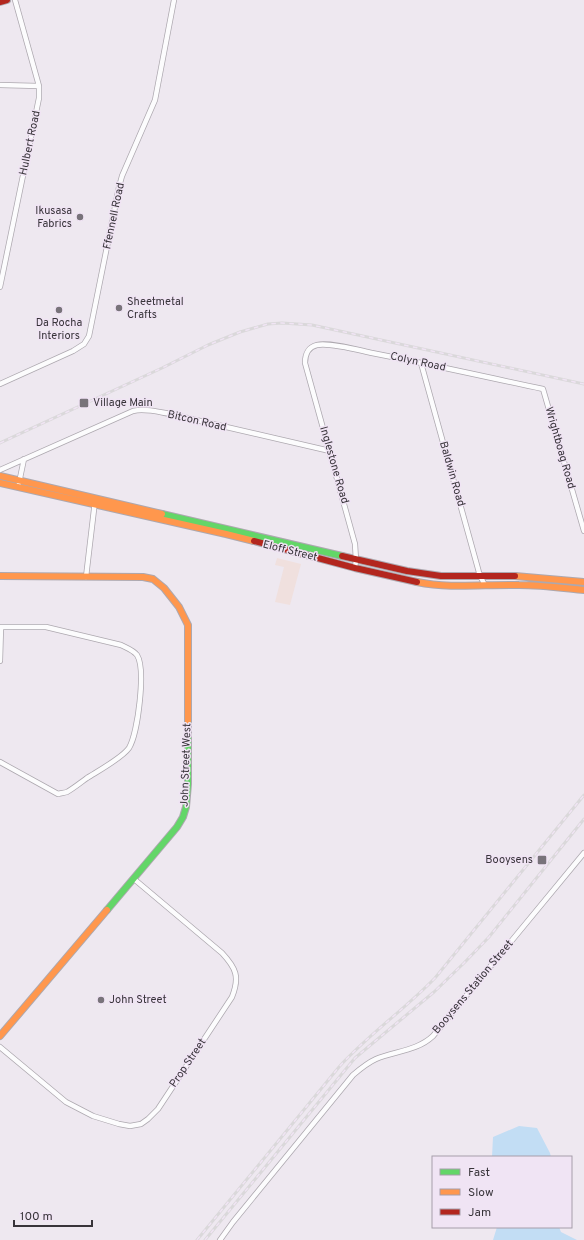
<svg xmlns="http://www.w3.org/2000/svg" width="584" height="1240" viewBox="0 0 584 1240" font-family="Overpass,sans-serif">
  <style>
    .medical { fill: #f0e0de }
    .water { fill: #c2ddf4 }
    .lines { fill: none; stroke-linecap: round; stroke-linejoin: round }
    .street-casing { stroke: #ada8af; stroke-width: 6 }
    .fast-casing { stroke: #ada8af; stroke-width: 8 }
    .slow-casing { stroke: #ada8af; stroke-width: 8 }
    .jam-casing { stroke: #ada8af; stroke-width: 8 }
    .street { stroke: #fcfcfd; stroke-width: 4.5 }
    .fast { stroke: #63d668; stroke-width: 6 }
    .slow { stroke: #ff974d; stroke-width: 6 }
    .jam { stroke: #b3261e; stroke-width: 6 }
    .rail-casing { stroke: #dad8da; stroke-width: 3 }
    .rail { stroke: #f0e4f4; stroke-width: 1.5; stroke-dasharray: 4.5; stroke-linecap: butt }
    .poi-dot { fill: #78737a; stroke: #f0e4f4; stroke-width: 1.5 }
    .labels { text-anchor: middle; dominant-baseline: central; stroke-width: 3; stroke-linejoin: round; paint-order: stroke }
    .street-label { font-size: 11px; fill: #38343a; stroke: #f0e4f4 }
    .poi-label { font-size: 11px; fill: #38343a; stroke: #f0e4f4; text-anchor: start }
  </style>
  <rect width="100%" height="100%" fill="#eee8f0"/>
  <path class="medical" d="M 277,558 L 301,564 L 290,605 L 275,602 L 284,567 L 275,565 Z"/>
  <path class="water" d="M 519,1126 L 537,1128 L 550,1153 L 551,1157 L 492,1157 L 493,1137 Z
    M 497,1227 L 559,1227 L 561,1232 L 577,1240 L 493,1240 Z"/>
  <g class="lines">
    <g class="street-casing">
      <path id="street" d="M 0,85 L 39,86
        M 0,287 L 39,98 L 39,86 L 15,0
        M 421,363 L 480,576 L 485,585
        M 0,384 L 73,351 L 84,344 L 89,336 L 119,187 L 122,176 L 155,100 L 174,0
        M 0,470 L 133,411 C 145,408 158,412 170,414 L 330,451
        M 19,483 L 24,459
        M 355,568 L 356,560 L 355,544 L 305,363 C 305,355 308,347 317,345 C 329,342 358,350 372,353 C 429,364 486,377 543,389 L 584,531
        M 86,577 L 95,501
        M 0,627 L 46,627 L 121,645 C 127,648 133,650 137,655 C 146,669 138,733 129,748 C 122,758 98,771 87,778 C 80,783 74,788 67,792 C 64,793 61,793 58,794 L 0,762
        M 0,661 L 1,627
        M 0,1047 L 66,1102 L 93,1116 L 119,1124 L 130,1126 L 141,1124 L 148,1119 L 158,1109 L 232,997 C 240,977 236,968 222,953 L 134,879
        M 220,1240 L 233,1222 L 353,1075 C 360,1069 367,1063 376,1059 C 395,1051 417,1051 433,1036 L 584,853"/>
    </g>
    <g class="fast-casing">
      <path id="fast" d="M 162,514 L 342,556
        M 107,910 L 177,827 L 183,817 L 186,807 L 188,784 L 188,721"/>
    </g>
    <g class="slow-casing">
      <path id="slow" d="M 0,476 L 162,514
        M 0,483 L 226,534 L 254,541
        M 0,576 L 143,577 L 153,579 L 164,588 L 179,607 L 188,625 L 188,721
        M 515,576 L 584,582
        M 417,582 C 451,589 485,584 519,585 C 541,585 563,588 584,590
        M 0,1036 L 107,910"/>
    </g>
    <g class="jam-casing">
      <path id="jam" d="M 0,2 L 7,0
        M 254,541 L 355,568 L 417,582
        M 342,556 L 407,571 L 441,576 L 515,576"/>
    </g>
    <use href="#street" class="street"/>
    <use href="#fast" class="fast"/>
    <use href="#slow" class="slow"/>
    <use href="#jam" class="jam"/>
    <g class="rail-casing">
      <path id="rail" d="M 0,443 L 162,368 L 208,345 L 240,332 L 268,324 L 282,323 L 312,325 L 584,384
        M 197,1240 L 339,1067 C 368,1035 404,1010 435,978 L 584,795
        M 205,1240 L 355,1058 L 434,992 L 464,963 L 489,937 L 584,819"/>
    </g>
    <use href="#rail" class="rail"/>
  </g>
  <g class="poi-dot">
    <circle cx="80" cy="217" r="4"/>
    <circle cx="119" cy="308" r="4"/>
    <circle cx="59" cy="310" r="4"/>
    <rect x="79" y="398" width="10" height="10" rx="2"/>
    <rect x="537" y="855" width="10" height="10" rx="2"/>
    <circle cx="101" cy="1000" r="4"/>
  </g>
  <g class="labels">
    <g class="street-label">
      <text transform="translate(30 143) rotate(-78)">Hulbert Road</text>
      <text transform="translate(114 216) rotate(-78)">Ffennell Road</text>
      <text transform="translate(418 362) rotate(12)">Colyn Road</text>
      <text transform="translate(197 421) rotate(13)">Bitcon Road</text>
      <text transform="translate(560 448) rotate(74)">Wrightboag Road</text>
      <text transform="translate(334 465) rotate(74)">Inglestone Road</text>
      <text transform="translate(452 474) rotate(74)">Baldwin Road</text>
      <text transform="translate(290 551) rotate(14)">Eloff Street</text>
      <text transform="translate(186 765) rotate(-88)">John Street West</text>
      <text transform="translate(473 987) rotate(-50)">Booysens Station Street</text>
      <text transform="translate(188 1063) rotate(-56)">Prop Street</text>
    </g>
    <g class="poi-label">
      <text x="72" y="211" text-anchor="end">Ikusasa<tspan x="72" dy="13">Fabrics</tspan></text>
      <text x="127" y="302">Sheetmetal<tspan x="127" dy="13">Crafts</tspan></text>
      <text x="59" y="323" text-anchor="middle">Da Rocha<tspan x="59" dy="13">Interiors</tspan></text>
      <text x="93" y="403">Village Main</text>
      <text x="533" y="860" text-anchor="end">Booysens</text>
      <text x="109" y="1000">John Street</text>
    </g>
  </g>
  <rect x="432" y="1156" width="140" height="72" fill="#f0e4f4" stroke="#a69eaa"/>
  <rect x="440" y="1169" width="20" height="6" fill="#63d668" stroke="#a69eaa"/>
  <text x="468" y="1176" font-size="12" fill="#38343a">Fast</text>
  <rect x="440" y="1189" width="20" height="6" fill="#ff974d" stroke="#a69eaa"/>
  <text x="468" y="1196" font-size="12" fill="#38343a">Slow</text>
  <rect x="440" y="1209" width="20" height="6" fill="#b3261e" stroke="#a69eaa"/>
  <text x="468" y="1216" font-size="12" fill="#38343a">Jam</text>
  <path d="M14 1220v6h78v-6" fill="none" stroke="#38343a" stroke-width="2"/>
  <text x="20" y="1220" font-size="12" fill="#38343a" stroke="#f0e4f4" stroke-width="3" paint-order="stroke">100 m</text>
</svg>
